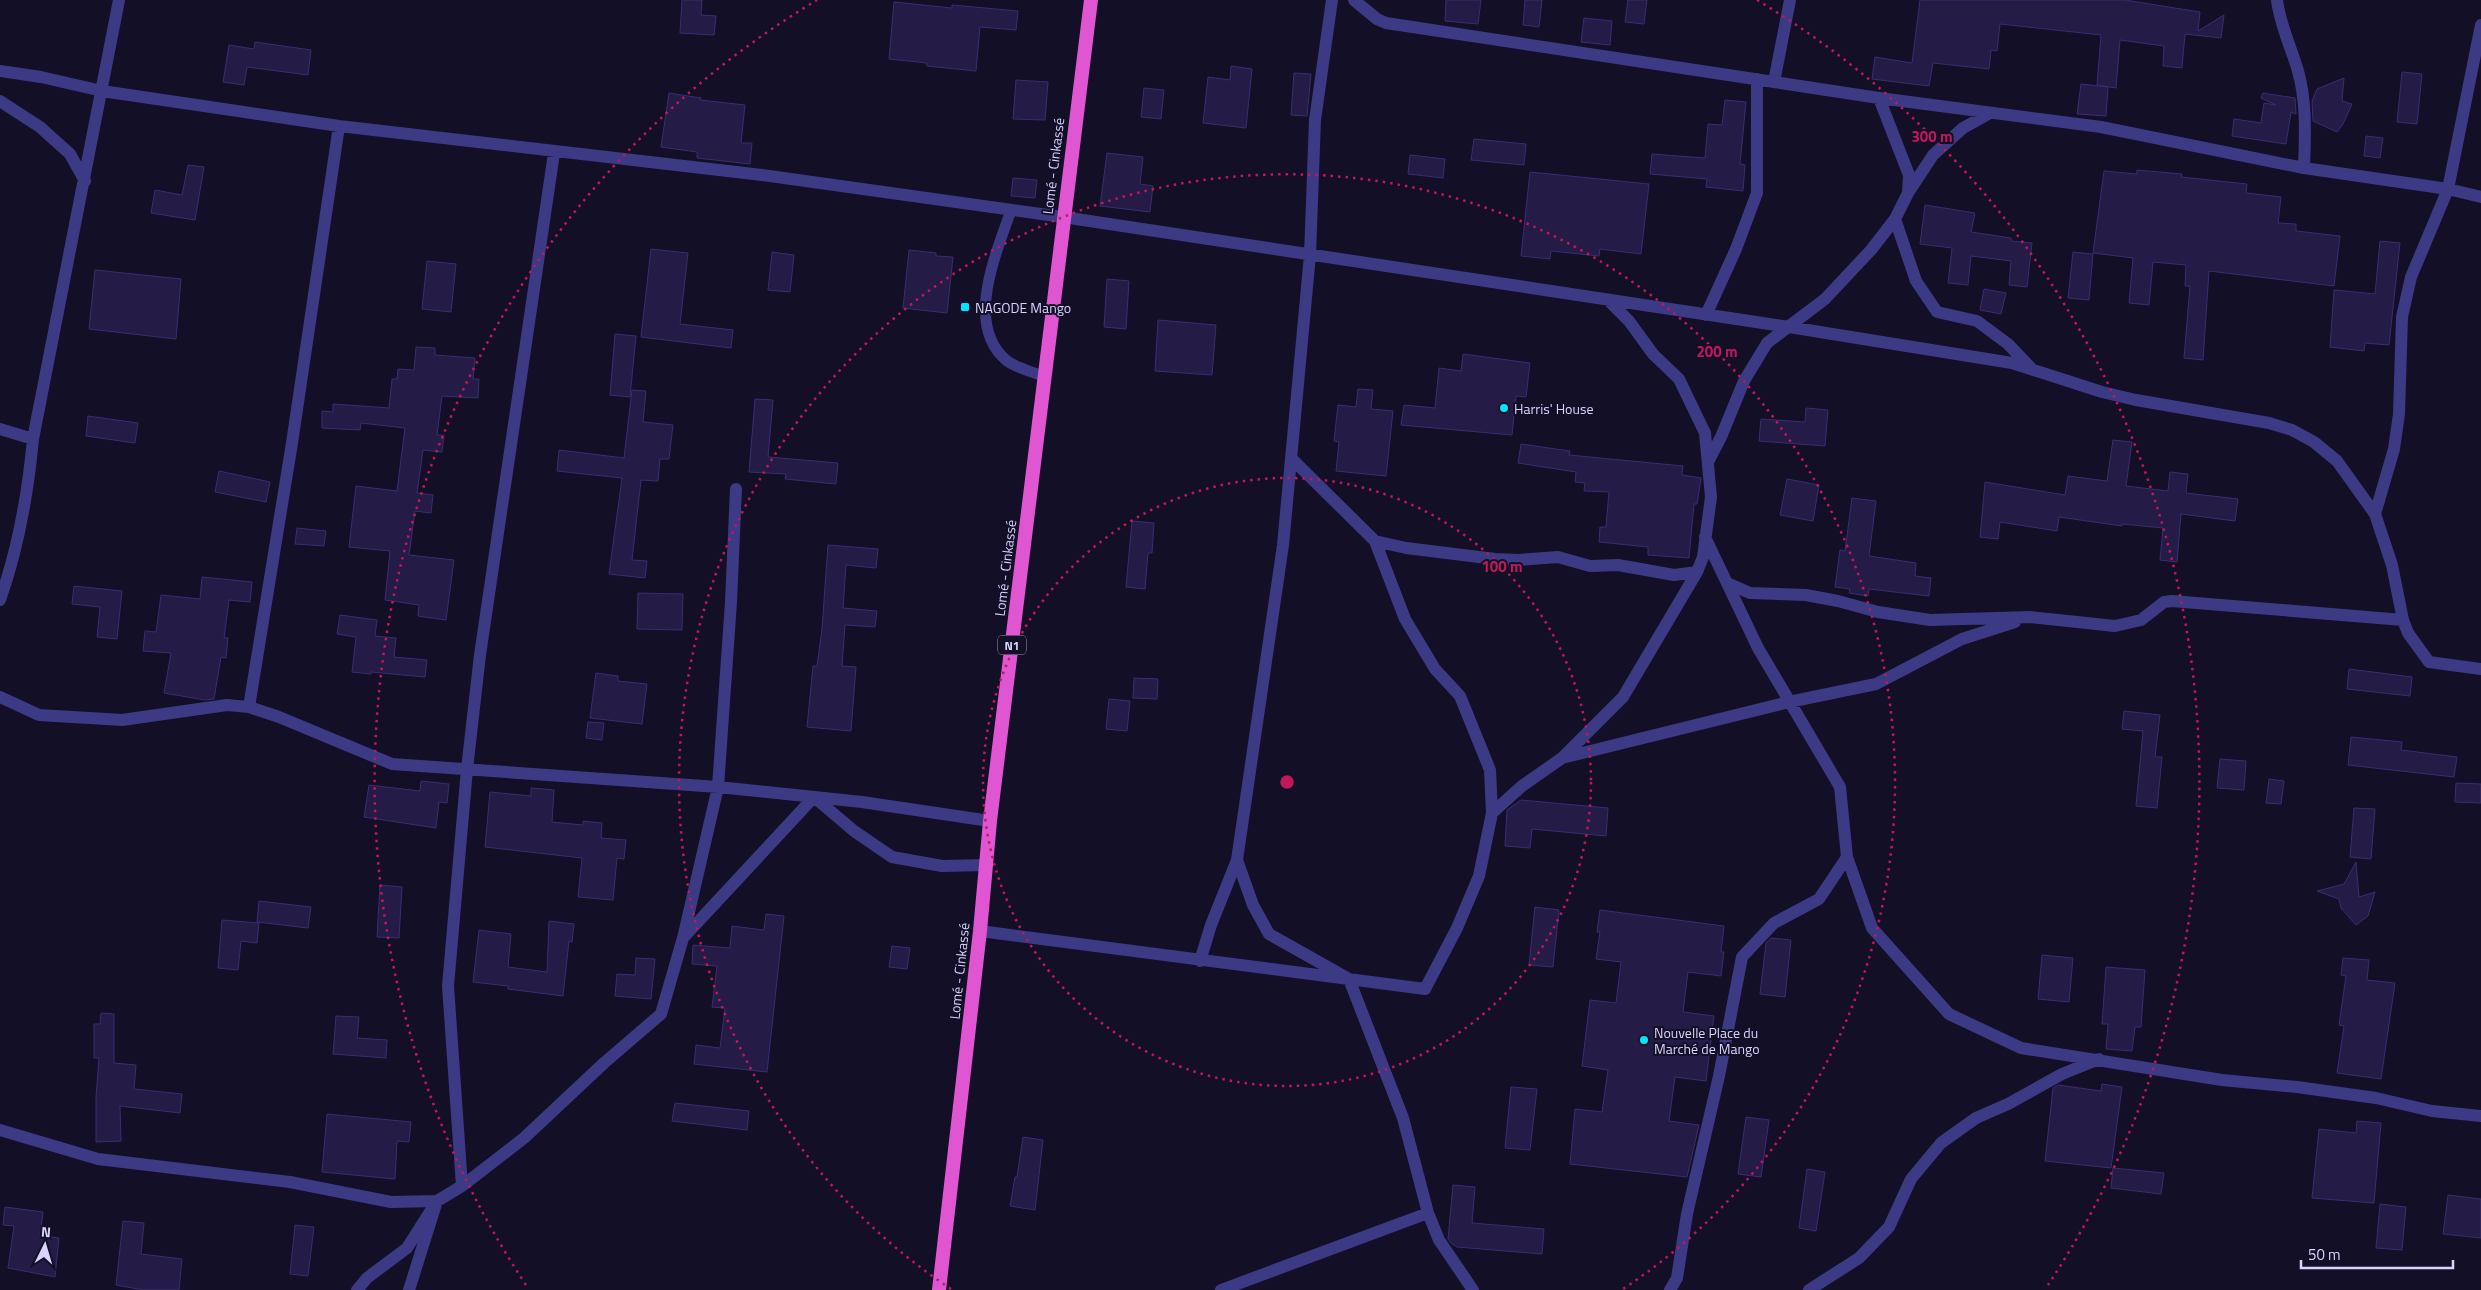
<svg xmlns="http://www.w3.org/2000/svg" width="2481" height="1290" viewBox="0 0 2481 1290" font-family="'Titillium Web',sans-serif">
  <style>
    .building { fill: #241b47; stroke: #3b2d73 }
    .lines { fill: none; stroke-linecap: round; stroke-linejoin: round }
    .service { stroke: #3d3a85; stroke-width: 11 }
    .minor { stroke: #3d3a85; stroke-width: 12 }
    .trunk { stroke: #e055d1; stroke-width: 14 }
    .ring { fill: none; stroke: #c2185b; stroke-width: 2.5; stroke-dasharray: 2.5 5 }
    .poi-dot { fill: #00e5ff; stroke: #130f26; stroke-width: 2 }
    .labels { text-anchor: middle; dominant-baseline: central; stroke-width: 4; stroke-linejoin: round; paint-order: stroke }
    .shield { fill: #130f26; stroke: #9e99be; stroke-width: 1 }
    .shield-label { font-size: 12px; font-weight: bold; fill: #d9d4ff }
    .street-label { font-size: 14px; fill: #d9d4ff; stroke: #130f26 }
    .poi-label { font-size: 14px; fill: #d9d4ff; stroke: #130f26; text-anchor: start }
    .centre { fill: #c2185b; stroke: #130f26; stroke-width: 2.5 }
    .ring-label { font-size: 15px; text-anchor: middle; font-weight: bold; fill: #c2185b; stroke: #130f26; stroke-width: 4; stroke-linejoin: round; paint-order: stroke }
  </style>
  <rect width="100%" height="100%" fill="#130f26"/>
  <path class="building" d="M 682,0 L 702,0 L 701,15 L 716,16 L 714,35 L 680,33 Z
    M 1446,0 L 1481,0 L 1478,24 L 1445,21 Z
    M 1525,0 L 1542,0 L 1539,27 L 1523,25 Z
    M 1628,0 L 1647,0 L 1644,24 L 1625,22 Z
    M 1920,0 L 2125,0 L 2200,12 L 2198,31 L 2224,15 L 2221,38 L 2185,34 L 2182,68 L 2163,66 L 2164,46 L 2120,40 L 2116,88 L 2097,85 L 2101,35 L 2000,24 L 1997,51 L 1991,50 L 1989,69 L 1933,63 L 1929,86 L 1872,79 L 1875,57 L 1912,63 Z
    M 894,2 L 952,8 L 952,5 L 1018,11 L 1016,30 L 980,27 L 976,71 L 927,66 L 927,63 L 889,59 Z
    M 1584,18 L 1612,21 L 1610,45 L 1581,42 Z
    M 255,42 L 311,50 L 308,75 L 247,67 L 244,85 L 223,82 L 229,45 L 254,49 Z
    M 1231,66 L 1252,69 L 1246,128 L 1203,123 L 1208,77 L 1230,80 Z
    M 2402,72 L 2422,74 L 2417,124 L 2397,122 Z
    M 1294,73 L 1311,74 L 1307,116 L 1291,115 Z
    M 2344,78 L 2342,101 L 2352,104 L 2343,124 L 2337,132 L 2313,121 L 2312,101 L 2317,89 Z
    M 1016,80 L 1048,82 L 1045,120 L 1013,119 Z
    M 2081,84 L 2108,87 L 2106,116 L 2077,114 Z
    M 1144,88 L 1164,90 L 1161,119 L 1141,117 Z
    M 669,93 L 701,98 L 700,100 L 745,105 L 741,143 L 752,143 L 750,164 L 697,158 L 697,152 L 661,147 Z
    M 2263,93 L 2295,98 L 2296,114 L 2291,112 L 2286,144 L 2232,136 L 2234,119 L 2261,123 L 2264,103 L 2276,105 L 2261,98 Z
    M 1725,100 L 1746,102 L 1740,164 L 1745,165 L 1743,191 L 1706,187 L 1707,179 L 1650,174 L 1652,154 L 1705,158 L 1708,124 L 1722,125 Z
    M 2366,136 L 2383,138 L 2380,158 L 2364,156 Z
    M 1474,139 L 1526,144 L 1524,165 L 1471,160 Z
    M 1107,153 L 1143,157 L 1140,184 L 1153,186 L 1150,212 L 1100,206 Z
    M 1410,155 L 1445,159 L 1443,178 L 1408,174 Z
    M 188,165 L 204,167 L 195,220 L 151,213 L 155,190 L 182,195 Z
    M 2137,170 L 2182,174 L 2181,177 L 2247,184 L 2246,193 L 2281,197 L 2278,223 L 2296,224 L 2296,231 L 2340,236 L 2334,286 L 2209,271 L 2203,360 L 2184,358 L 2190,286 L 2185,286 L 2186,265 L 2153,262 L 2149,305 L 2129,303 L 2133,258 L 2093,253 L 2104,171 L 2137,174 Z
    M 1530,172 L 1649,184 L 1641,254 L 1600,249 L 1599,256 L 1551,251 L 1550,259 L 1521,256 Z
    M 1013,178 L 1037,180 L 1035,198 L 1011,196 Z
    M 1925,205 L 1975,213 L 1971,232 L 2011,238 L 2011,241 L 2032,243 L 2027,287 L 2009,285 L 2011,261 L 1971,256 L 1968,285 L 1948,283 L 1952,248 L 1920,244 Z
    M 2380,241 L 2400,243 L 2389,345 L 2365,343 L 2364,351 L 2330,347 L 2334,290 L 2375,294 Z
    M 651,249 L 688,253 L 680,324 L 733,330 L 731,348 L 641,337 Z
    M 909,250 L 936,253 L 936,256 L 953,257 L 947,313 L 903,308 Z
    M 772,252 L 794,255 L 790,292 L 768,290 Z
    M 2073,252 L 2093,254 L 2089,300 L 2068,298 Z
    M 427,261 L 456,264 L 451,312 L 422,309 Z
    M 95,270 L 181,279 L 176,339 L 89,329 Z
    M 1107,279 L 1129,281 L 1126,329 L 1104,327 Z
    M 1984,289 L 2006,293 L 2001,314 L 1980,310 Z
    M 1158,320 L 1216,325 L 1212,375 L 1155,371 Z
    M 615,334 L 636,336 L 630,397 L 610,395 Z
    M 416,347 L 435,348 L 435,355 L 475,358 L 473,379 L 479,379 L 478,398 L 442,396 L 437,435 L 444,435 L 442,452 L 423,450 L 417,493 L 433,495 L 431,513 L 415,511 L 409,555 L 454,560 L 446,620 L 418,616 L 419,605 L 385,600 L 390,551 L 349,547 L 356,486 L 397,491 L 405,428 L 361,423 L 360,430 L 322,428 L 322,411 L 333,412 L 333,404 L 389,408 L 392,379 L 397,379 L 398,369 L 414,370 Z
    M 1463,354 L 1530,363 L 1526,397 L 1516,396 L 1512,435 L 1401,425 L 1404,405 L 1435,408 L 1439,368 L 1461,371 Z
    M 1358,389 L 1373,390 L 1371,409 L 1393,411 L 1386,476 L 1336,471 L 1339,442 L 1334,441 L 1338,405 L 1356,407 Z
    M 632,390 L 646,391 L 643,422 L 673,425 L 669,459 L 660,459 L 658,481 L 641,480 L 632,560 L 647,561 L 645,578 L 609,574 L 622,478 L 557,471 L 559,450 L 624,458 Z
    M 755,399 L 773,400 L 768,457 L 838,463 L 836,484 L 785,479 L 786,474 L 749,472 Z
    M 1806,408 L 1828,410 L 1825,446 L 1759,441 L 1761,419 L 1805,422 Z
    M 88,416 L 138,423 L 135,443 L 86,436 Z
    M 2113,440 L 2132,442 L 2126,486 L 2168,491 L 2170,472 L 2188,474 L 2186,493 L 2238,499 L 2235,521 L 2181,514 L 2177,562 L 2160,560 L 2163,528 L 2122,524 L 2122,526 L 2059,517 L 2057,531 L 2000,522 L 1998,539 L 1980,537 L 1985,482 L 2065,495 L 2068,476 L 2107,481 Z
    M 1521,444 L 1570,451 L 1569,455 L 1683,466 L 1682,475 L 1701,478 L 1697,504 L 1694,504 L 1689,558 L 1648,555 L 1648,547 L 1599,542 L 1600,527 L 1606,527 L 1609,492 L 1584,491 L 1585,483 L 1575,482 L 1576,472 L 1518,463 Z
    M 219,471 L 270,482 L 266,502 L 215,492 Z
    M 1787,479 L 1819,485 L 1813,521 L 1780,515 Z
    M 1852,498 L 1876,501 L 1869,556 L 1916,563 L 1915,576 L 1931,578 L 1929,596 L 1869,589 L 1868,596 L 1849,593 L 1850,589 L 1835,587 L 1840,550 L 1845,551 Z
    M 1132,521 L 1154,523 L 1152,553 L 1148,553 L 1145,589 L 1126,587 Z
    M 297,528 L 326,531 L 324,546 L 295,544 Z
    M 828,545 L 878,549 L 876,568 L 846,565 L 843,608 L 877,611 L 875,627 L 845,625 L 842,666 L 856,667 L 851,731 L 807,727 L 813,666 L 817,666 L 822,629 Z
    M 202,577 L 252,582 L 250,602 L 229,600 L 224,638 L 228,638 L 226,658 L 221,657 L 214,699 L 205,700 L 164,693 L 171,653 L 143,651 L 145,631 L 156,632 L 161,595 L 200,599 Z
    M 74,586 L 122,591 L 117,639 L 97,637 L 100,607 L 72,604 Z
    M 638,593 L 683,594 L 682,630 L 637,629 Z
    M 340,615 L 377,620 L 375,636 L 396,638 L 394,657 L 427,660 L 425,677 L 371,672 L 371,674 L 352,672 L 356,637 L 337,634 Z
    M 2349,669 L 2412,677 L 2410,696 L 2347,689 Z
    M 596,673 L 618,676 L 618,681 L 647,684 L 642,724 L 590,718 Z
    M 1134,678 L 1158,679 L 1157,699 L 1133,698 Z
    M 1109,699 L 1130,701 L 1127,731 L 1106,729 Z
    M 2124,711 L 2160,715 L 2155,757 L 2162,757 L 2157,808 L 2136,806 L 2143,731 L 2122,729 Z
    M 588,722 L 604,723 L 602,740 L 586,738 Z
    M 2351,737 L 2402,742 L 2401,750 L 2457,757 L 2454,777 L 2348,765 Z
    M 2220,759 L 2246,761 L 2244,790 L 2217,788 Z
    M 2269,779 L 2284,781 L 2281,804 L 2266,803 Z
    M 421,781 L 449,784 L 447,803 L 439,802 L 436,828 L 364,817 L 369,785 L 420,791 Z
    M 2456,783 L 2481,784 L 2481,803 L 2455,802 Z
    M 531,788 L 554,790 L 552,822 L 583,825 L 583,821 L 602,823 L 601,838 L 626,840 L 624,859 L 617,858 L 613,900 L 578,897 L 582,858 L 485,847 L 490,792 L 531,796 Z
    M 1521,800 L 1608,808 L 1606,836 L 1532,829 L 1530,848 L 1505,846 L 1507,810 Z
    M 2354,808 L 2375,809 L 2371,859 L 2350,857 Z
    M 2356,862 L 2359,897 L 2375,892 L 2368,916 L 2356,925 L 2341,908 L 2339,899 L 2317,891 L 2344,884 Z
    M 380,885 L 402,887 L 399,938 L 377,937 Z
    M 259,901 L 311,907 L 308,928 L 257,922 Z
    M 1535,907 L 1559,910 L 1553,967 L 1529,965 Z
    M 1600,910 L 1724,926 L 1721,952 L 1724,952 L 1721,976 L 1688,972 L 1683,1012 L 1714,1016 L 1706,1081 L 1675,1077 L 1669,1121 L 1699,1125 L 1687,1177 L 1570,1164 L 1575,1109 L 1602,1112 L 1608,1070 L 1582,1066 L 1590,1000 L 1616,1003 L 1621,962 L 1596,959 L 1600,932 L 1597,932 Z
    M 766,914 L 784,916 L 767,1072 L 694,1064 L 696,1045 L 720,1048 L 725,1008 L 712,1007 L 717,966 L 692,964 L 693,945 L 730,948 L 732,926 L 764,930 Z
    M 222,920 L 259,923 L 257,943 L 241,941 L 238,970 L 218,968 Z
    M 549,921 L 574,924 L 572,942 L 569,941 L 563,996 L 508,989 L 508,986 L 473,982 L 479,930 L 511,934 L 508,967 L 547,972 Z
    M 1771,938 L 1791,940 L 1785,997 L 1760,994 L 1766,943 Z
    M 892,946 L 910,948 L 907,969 L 889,967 Z
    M 2042,955 L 2073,958 L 2069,1002 L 2038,999 Z
    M 636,958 L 655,959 L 651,999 L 615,996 L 617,974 L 635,975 Z
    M 2343,958 L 2369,960 L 2367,980 L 2395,983 L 2381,1079 L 2337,1073 L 2344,1026 L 2339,1025 L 2346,976 L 2341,975 Z
    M 2106,967 L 2145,970 L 2141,1027 L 2135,1027 L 2132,1051 L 2106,1049 L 2108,1024 L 2102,1024 Z
    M 101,1013 L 114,1014 L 114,1063 L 136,1065 L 134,1089 L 182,1094 L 180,1113 L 120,1106 L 121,1141 L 96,1142 L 96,1097 L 99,1058 L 94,1058 L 94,1024 L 100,1024 Z
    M 336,1016 L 359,1017 L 357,1038 L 387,1040 L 386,1058 L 333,1054 Z
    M 2102,1084 L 2122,1087 L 2111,1168 L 2045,1161 L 2053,1088 L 2058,1085 L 2101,1091 Z
    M 1511,1087 L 1537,1089 L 1530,1150 L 1505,1148 Z
    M 675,1103 L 749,1111 L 747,1130 L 672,1121 Z
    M 327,1114 L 411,1122 L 409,1142 L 397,1141 L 395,1179 L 322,1172 Z
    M 1746,1117 L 1769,1120 L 1761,1177 L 1738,1174 Z
    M 2357,1121 L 2381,1123 L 2374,1203 L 2312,1198 L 2319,1129 L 2356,1133 Z
    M 1023,1137 L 1043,1140 L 1035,1210 L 1010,1206 L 1015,1177 L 1017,1177 Z
    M 2113,1168 L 2164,1173 L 2161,1194 L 2111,1188 Z
    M 1807,1169 L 1825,1172 L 1816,1231 L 1799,1228 Z
    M 1453,1185 L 1475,1187 L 1472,1223 L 1544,1229 L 1542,1254 L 1457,1247 L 1451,1243 L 1448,1239 Z
    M 2448,1195 L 2481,1199 L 2481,1238 L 2443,1234 Z
    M 2380,1204 L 2406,1207 L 2402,1250 L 2376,1248 Z
    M 5,1207 L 43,1212 L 40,1236 L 59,1238 L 55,1277 L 8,1268 L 14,1226 L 3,1225 Z
    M 123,1221 L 144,1223 L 141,1254 L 182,1259 L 179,1290 L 144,1290 L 116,1285 Z
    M 295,1225 L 314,1227 L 308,1276 L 290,1274 Z"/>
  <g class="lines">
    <path class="service" d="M 1011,210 C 997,252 964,324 1006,360 C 1015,368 1034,372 1045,377"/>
    <path class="minor" d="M 1354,0 L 1377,19 L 1386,23 L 1879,98 L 2101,127 L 2304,168 L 2448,189 L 2481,197
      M 2277,0 C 2280,25 2291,47 2298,71 C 2307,103 2305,136 2304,168
      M 0,71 L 41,77 L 102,91 L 339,126 L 762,175 L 1063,217 L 1789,327 L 2012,363 L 2102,392 L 2136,400 L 2269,423 L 2292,430 L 2314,442 L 2337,461 L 2375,514 L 2392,565 L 2403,620 L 2408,633 L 2429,662 L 2481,669
      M 1774,82 L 1790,0
      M 0,101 L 40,127 L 70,154 L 85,181
      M 1908,193 L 1933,155 L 1963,128 L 1990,113
      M 1895,219 L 1916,281 L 1937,312 L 1977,321 L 2008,344 L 2031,368
      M 1706,315 L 1736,249 L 1757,193 L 1757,79
      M 0,429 L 33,439
      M 1708,462 L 1721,437 L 1744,381 L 1767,343 L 1825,299 L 1871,250 L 1895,219 L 1908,193 L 1909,175 L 1879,98
      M 2375,514 L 2394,449 L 2399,414 L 2402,317 L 2411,277 L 2448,189 L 2481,25
      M 1375,541 L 1406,548 L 1495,559 L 1518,560 L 1558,557 L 1590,566 L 1618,565 L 1674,575 L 1697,572 L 1703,557 L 1711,497 L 1705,433 L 1679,379 L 1653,354 L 1629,321 L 1610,302
      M 1727,583 L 1750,593 L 1806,595 L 1838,601 L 1878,612 L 1930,620 L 2030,617 L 2115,626 L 2141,620 L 2164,602 L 2172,601 L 2403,620
      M 0,600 C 18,549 28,493 33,439 L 119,0
      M 0,697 L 39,715 L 122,720 L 227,705 L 249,707 L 279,717 L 392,764 L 718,787 L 862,802 L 990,821
      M 249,707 L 292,443 L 339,126
      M 1562,758 L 1789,702 L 1876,684 L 1962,639 L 2015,622
      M 1492,813 L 1522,786 L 1562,758 L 1623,697 L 1697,572
      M 1847,857 L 1872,928 L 1949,1014 L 2021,1048 L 2222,1080 L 2297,1087 L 2376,1098 L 2432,1111 L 2481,1116
      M 1237,860 L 1253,905 L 1269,934 L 1349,979 L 1403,1118 L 1428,1213 L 1439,1240 L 1473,1290
      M 980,931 L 1425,989 L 1457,928 L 1479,876 L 1492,813 L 1490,770 L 1460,696 L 1435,669 L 1405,619 L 1375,541 L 1291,458
      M 683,938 L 814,797 L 854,831 L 892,857 L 942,866 L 986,865
      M 1200,961 L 1211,925 L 1237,860 L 1283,545 L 1310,255 L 1315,120 L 1332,0
      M 0,1130 L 98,1159 L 290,1182 L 391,1202 L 437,1201 L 409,1290
      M 462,1186 L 448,986 L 467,769 L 480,655 L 554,153
      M 357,1290 L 367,1278 L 407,1248 L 437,1201 L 462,1186 L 524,1138 L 604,1063 L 661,1014 L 683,938 L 718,787 L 731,602 L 736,489
      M 1221,1290 L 1428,1213
      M 1670,1290 L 1677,1278 L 1687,1214 L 1719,1076 L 1742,957 L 1774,923 L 1819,899 L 1847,857 L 1840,787 L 1758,648 L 1705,537
      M 1809,1290 L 1859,1258 L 1889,1227 L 1911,1179 L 1941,1143 L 1976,1118 L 2008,1104 L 2062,1074 L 2099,1059"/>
    <path class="trunk" d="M 939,1290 L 980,931 L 990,821 L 1091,0"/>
  </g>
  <g class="ring">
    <circle cx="1287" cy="782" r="304"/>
    <path d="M951 1289A608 608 0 1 1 1623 1289"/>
    <path d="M526 1285A912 912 0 0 1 817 0M1757 0A912 912 0 0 1 2048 1285"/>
  </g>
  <g class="poi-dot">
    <rect x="960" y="302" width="10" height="10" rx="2.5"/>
    <circle cx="1504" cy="408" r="5"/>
    <circle cx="1644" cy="1040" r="5"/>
  </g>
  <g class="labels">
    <rect class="shield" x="998" y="635.5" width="28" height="19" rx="4"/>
    <g class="shield-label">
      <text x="1012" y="645">N1</text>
    </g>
    <g class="street-label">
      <text transform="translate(1053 166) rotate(-83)">Lomé - Cinkassé</text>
      <text transform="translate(1005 568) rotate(-83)">Lomé - Cinkassé</text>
      <text transform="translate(959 971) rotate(-84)">Lomé - Cinkassé</text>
    </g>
    <g class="poi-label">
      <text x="975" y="307">NAGODE Mango</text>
      <text x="1514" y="408">Harris' House</text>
      <text x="1654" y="1032">Nouvelle Place du<tspan x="1654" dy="16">Marché de Mango</tspan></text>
    </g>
  </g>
  <circle cx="1287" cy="782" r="8" class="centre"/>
  <g class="ring-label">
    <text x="1932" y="142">300 m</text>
    <text x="1717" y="357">200 m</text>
    <text x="1502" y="572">100 m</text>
  </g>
  <g transform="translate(45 1245) rotate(5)" stroke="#130f26" stroke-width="4" paint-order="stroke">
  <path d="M0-4L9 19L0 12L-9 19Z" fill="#d9d4ff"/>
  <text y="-8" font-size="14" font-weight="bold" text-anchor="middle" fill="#d9d4ff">N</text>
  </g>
  <path d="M2301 1260v8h152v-8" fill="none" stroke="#d9d4ff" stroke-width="2.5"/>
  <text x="2308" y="1260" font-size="15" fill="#d9d4ff" stroke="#130f26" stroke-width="4" paint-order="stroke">50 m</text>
</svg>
